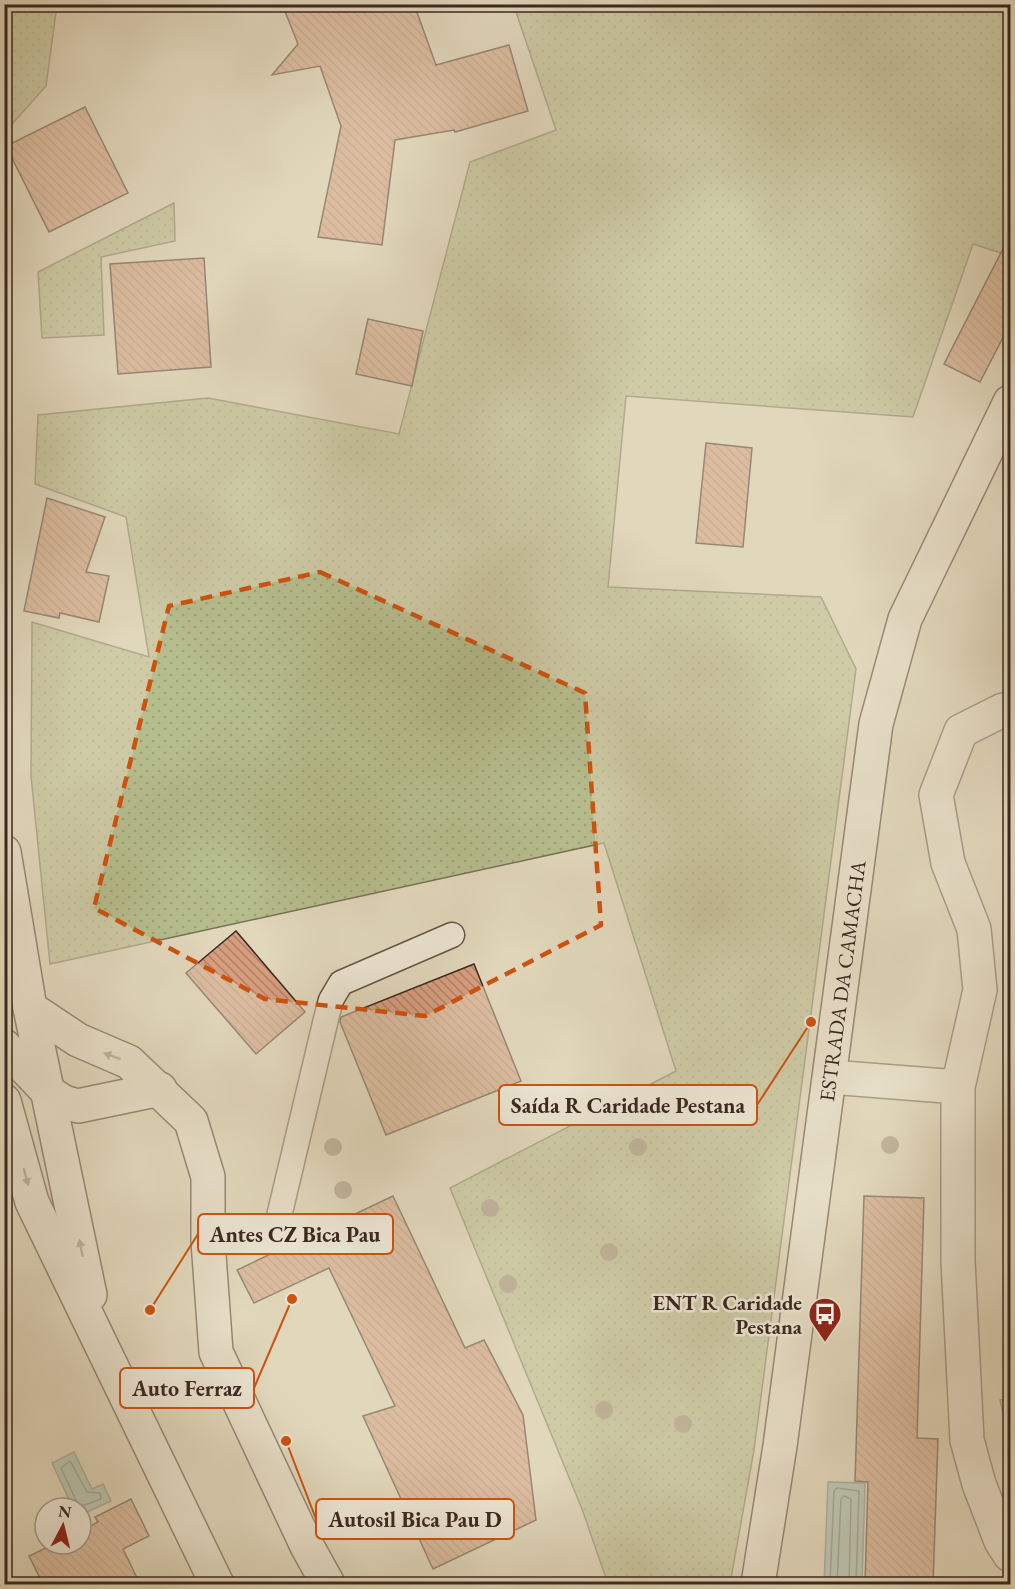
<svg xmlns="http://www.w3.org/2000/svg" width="1015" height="1589" viewBox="0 0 1015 1589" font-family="'EB Garamond',serif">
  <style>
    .grass { fill: url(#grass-dots); stroke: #787257; stroke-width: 1.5 }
    .water { fill: #94bab1; stroke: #708077; stroke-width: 1.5 }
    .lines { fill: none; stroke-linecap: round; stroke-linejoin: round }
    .shore { stroke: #687169; stroke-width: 1.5 }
    .building { fill: url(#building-back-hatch); stroke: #3b2821; stroke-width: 1.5 }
    .lane-casing { stroke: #645448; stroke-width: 27 }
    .street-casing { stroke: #645448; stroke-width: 36 }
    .secondary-casing { stroke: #3b2821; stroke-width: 36 }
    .lane { stroke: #ece5d3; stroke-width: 24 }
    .street { stroke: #ece5d3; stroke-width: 33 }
    .secondary { stroke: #ece5d3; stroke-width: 33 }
    .tree { fill: #978b75 }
    .oneway { fill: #94867a }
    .marked { fill: none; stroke: #ce520f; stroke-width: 4.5; stroke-dasharray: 12 8; stroke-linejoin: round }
    .labels { text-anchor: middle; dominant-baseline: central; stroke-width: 5; stroke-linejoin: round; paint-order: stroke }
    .street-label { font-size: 21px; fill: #3b2821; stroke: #ece5d3 }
    .poi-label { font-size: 21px; font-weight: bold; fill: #3b2821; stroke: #ece5d3; text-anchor: end }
    .leader { fill: none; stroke: #ce520f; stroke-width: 2 }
    .callout-dot { fill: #ce520f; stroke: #ece5d3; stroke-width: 2 }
    .callout { fill: #ece5d3; stroke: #ce520f; stroke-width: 2 }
    .callout-label { font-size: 22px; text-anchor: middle; font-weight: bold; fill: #3b2821 }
  </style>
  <defs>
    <pattern id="grass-dots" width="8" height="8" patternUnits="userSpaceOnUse" patternTransform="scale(1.5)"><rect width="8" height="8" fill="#b6bd8d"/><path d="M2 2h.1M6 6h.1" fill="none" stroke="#9da279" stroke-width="1.8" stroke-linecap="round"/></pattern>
    <pattern id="building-back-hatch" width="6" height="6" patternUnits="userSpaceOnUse" patternTransform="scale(1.5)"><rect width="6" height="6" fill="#d69d7e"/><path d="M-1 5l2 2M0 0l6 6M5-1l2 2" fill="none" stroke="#af8067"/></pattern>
  </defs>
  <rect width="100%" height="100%" fill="#e1d7bb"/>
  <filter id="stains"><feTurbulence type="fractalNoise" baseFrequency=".00333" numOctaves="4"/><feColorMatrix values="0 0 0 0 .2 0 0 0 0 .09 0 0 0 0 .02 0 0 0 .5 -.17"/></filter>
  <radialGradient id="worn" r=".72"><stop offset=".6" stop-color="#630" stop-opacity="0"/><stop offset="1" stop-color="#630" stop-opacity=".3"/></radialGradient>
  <path class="grass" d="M 5,4 L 57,5 L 46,86 L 5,132 Z
    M 526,5 L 1010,5 L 1010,256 L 973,244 L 913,417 L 626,396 L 608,587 L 821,597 L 856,669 L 754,1450 L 730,1584 L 608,1584 L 582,1509 L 450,1188 L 676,1071 L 604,843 L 50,964 L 31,776 L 32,622 L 149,657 L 126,517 L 35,484 L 38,415 L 208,398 L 399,434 L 470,162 L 556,130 L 516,12 Z
    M 174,203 L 175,241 L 101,257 L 104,335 L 42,338 L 38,272 Z
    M 1010,1399 L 1010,1444 L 1000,1400 Z"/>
  <path class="water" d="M 74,1452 L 92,1489 L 103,1484 L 111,1501 L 81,1515 L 81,1508 L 73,1508 L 52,1463 Z
    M 828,1482 L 865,1483 L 862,1584 L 824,1584 Z"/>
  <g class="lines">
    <path class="shore" d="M 70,1461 L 87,1492 L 100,1493 L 101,1499 L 79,1507 L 61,1468 Z
      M 830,1584 L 834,1491 L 837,1488 L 859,1491 L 856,1584
      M 837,1584 L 841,1499 L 844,1496 L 851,1499 L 849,1584"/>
  </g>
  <path class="building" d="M 282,4 L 414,4 L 436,65 L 509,45 L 528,111 L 455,132 L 454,130 L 395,140 L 382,245 L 318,237 L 341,126 L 320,66 L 272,75 L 298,44 Z
    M 85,107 L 128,193 L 49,232 L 6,146 Z
    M 1011,233 L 1011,322 L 980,382 L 944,364 Z
    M 204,258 L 211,367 L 118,374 L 110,264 Z
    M 368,319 L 423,331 L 412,386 L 356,374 Z
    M 706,443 L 752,448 L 743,547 L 696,543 Z
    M 47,498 L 105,517 L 86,572 L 109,576 L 99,622 L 60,613 L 59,618 L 24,611 Z
    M 236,931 L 305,1012 L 256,1054 L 186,973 Z
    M 474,964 L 521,1081 L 386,1135 L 340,1022 L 341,1017 Z
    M 393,1196 L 465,1348 L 484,1340 L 523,1415 L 536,1520 L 433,1569 L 363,1416 L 395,1406 L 329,1268 L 254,1303 L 237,1270 Z
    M 864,1196 L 924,1198 L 917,1438 L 938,1439 L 933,1584 L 865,1584 L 868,1482 L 855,1481 Z
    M 131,1499 L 149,1536 L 123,1549 L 140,1584 L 43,1584 L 29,1556 L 54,1544 L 81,1544 L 81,1531 L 98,1522 L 95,1517 Z"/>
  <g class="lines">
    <g class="lane-casing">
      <path id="lane" d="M 208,1241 L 251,1241 L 276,1229 L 326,1019 L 331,1000 L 341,983 L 452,935"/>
    </g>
    <g class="street-casing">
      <path id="street" d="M 1010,710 L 1003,710 L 961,731 L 936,795 L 948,863 L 974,929 L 980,990 L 958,1087 L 958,1261 L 967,1440 L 979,1484 L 1001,1541 L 1010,1555
        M 830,1077 L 958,1087"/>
    </g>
    <g class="secondary-casing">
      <g id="secondary">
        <path d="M 4,852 L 30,1008 L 90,1295"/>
        <path d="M 30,1008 L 78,1040 L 129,1062 L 191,1121 L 208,1177 L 208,1241 L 216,1352 L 307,1546 L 328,1584"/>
        <path d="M 4,1046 L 48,1092 L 64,1102 L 78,1106 L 160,1089"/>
        <path d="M 4,1101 L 32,1202 L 217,1584"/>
        <path id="s1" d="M 758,1584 L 780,1446 L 876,724 L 905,619 L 1010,402"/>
      </g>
    </g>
    <use href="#lane" class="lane"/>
    <use href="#street" class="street"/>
    <use href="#secondary" class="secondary"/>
  </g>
  <g class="tree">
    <circle cx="890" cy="1145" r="9"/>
    <circle cx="333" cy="1147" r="9"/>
    <circle cx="638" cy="1147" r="9"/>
    <circle cx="343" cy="1190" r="9"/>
    <circle cx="490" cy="1208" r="9"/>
    <circle cx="609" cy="1252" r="9"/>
    <circle cx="508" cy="1284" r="9"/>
    <circle cx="604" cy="1410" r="9"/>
    <circle cx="683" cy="1424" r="9"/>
  </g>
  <defs><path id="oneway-solid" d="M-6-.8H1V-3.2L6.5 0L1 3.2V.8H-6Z" transform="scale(1.5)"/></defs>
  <g class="oneway">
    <use href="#oneway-solid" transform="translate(112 1056) rotate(-160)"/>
    <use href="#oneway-solid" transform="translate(26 1177) rotate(75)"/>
    <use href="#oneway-solid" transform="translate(81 1248) rotate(-101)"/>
  </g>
  <path d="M0 0H1015V1589H0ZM 320,572 L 585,693 L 601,925 L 425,1016 L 265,999 L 94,908 L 169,606 Z" fill="#e1d7bb" fill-opacity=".55" fill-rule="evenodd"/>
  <path class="marked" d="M 320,572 L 585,693 L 601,925 L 425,1016 L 265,999 L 94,908 L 169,606 Z"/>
  <defs>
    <g id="bus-pin" transform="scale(1.725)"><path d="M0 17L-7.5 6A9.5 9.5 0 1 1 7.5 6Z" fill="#8f2418" stroke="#ece5d3"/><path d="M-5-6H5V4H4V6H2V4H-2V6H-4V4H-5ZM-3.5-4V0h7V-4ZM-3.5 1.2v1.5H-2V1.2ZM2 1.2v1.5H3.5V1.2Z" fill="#fff"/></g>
  </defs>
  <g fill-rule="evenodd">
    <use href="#bus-pin" x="825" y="1314"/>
  </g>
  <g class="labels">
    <g class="street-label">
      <text stroke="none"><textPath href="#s1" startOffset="609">ESTRADA DA CAMACHA</textPath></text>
    </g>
    <g class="poi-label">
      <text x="802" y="1302">ENT R Caridade<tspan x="802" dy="24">Pestana</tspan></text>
    </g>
  </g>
  <path class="leader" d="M811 1022L757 1105M150 1310L198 1234M292 1299L254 1388M286 1441L316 1519"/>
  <g class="callout-dot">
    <circle cx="811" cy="1022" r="6"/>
    <circle cx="150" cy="1310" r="6"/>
    <circle cx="292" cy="1299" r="6"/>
    <circle cx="286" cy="1441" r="6"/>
  </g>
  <g class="callout">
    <rect x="499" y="1085" width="258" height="40" rx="6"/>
    <rect x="198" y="1214" width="195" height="40" rx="6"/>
    <rect x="120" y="1368" width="134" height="40" rx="6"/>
    <rect x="316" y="1499" width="198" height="40" rx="6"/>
  </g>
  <g class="callout-label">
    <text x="628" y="1113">Saída R Caridade Pestana</text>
    <text x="295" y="1242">Antes CZ Bica Pau</text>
    <text x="187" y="1396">Auto Ferraz</text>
    <text x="415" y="1527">Autosil Bica Pau D</text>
  </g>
  <rect width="1015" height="1589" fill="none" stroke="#e1d7bb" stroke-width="24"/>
  <rect x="6" y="6" width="1003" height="1577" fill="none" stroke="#3b2821" stroke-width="3"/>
  <rect x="12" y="12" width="991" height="1565" fill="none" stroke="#3b2821" stroke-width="1.5"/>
  <g transform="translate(63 1526) rotate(7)"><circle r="28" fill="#ece5d3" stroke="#a5998c" stroke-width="1.5"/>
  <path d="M0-4.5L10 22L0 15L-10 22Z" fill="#8f2418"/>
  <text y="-9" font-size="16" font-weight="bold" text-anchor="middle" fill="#3b2821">N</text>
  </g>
  <rect width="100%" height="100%" filter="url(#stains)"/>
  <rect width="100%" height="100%" fill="url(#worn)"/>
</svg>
